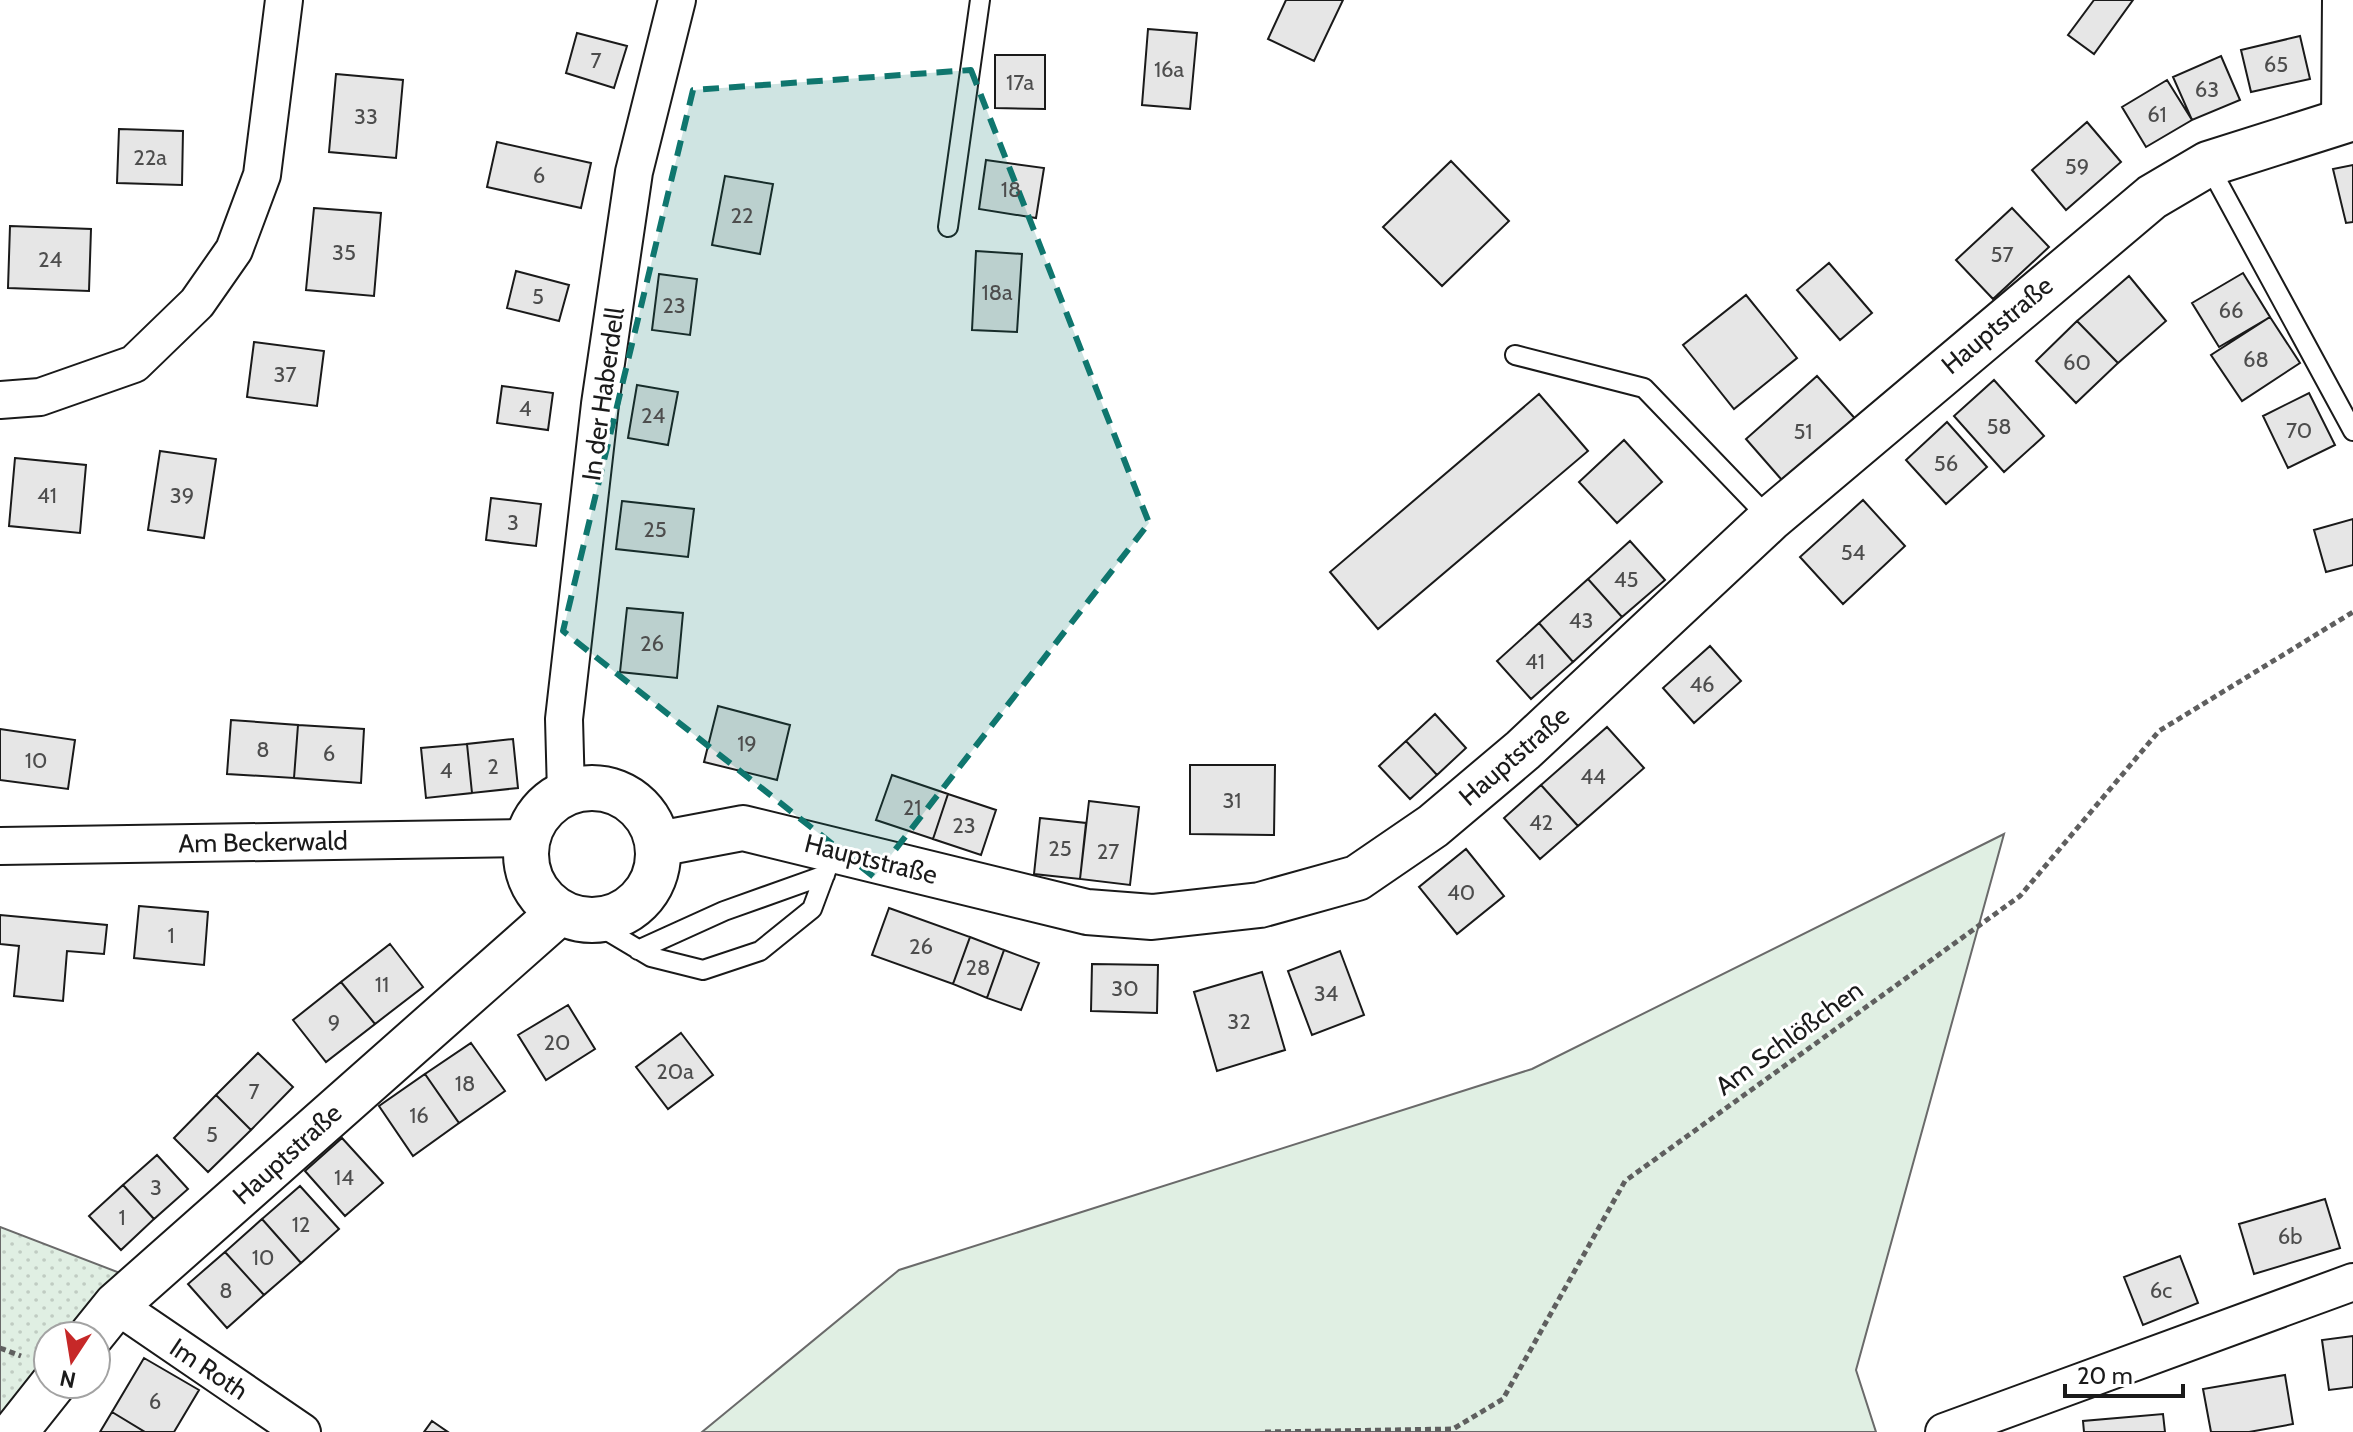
<svg xmlns="http://www.w3.org/2000/svg" width="2353" height="1432" viewBox="0 0 2353 1432" font-family="Cabin,sans-serif">
  <style>
    .grass { fill: #e0efe3; stroke: #6a6a6a; stroke-width: 2 }
    .park { fill: url(#park-dots); stroke: #6a6a6a; stroke-width: 2 }
    .building { fill: #e6e6e6; stroke: #1a1a1a; stroke-width: 2 }
    .lines { fill: none; stroke-linecap: round; stroke-linejoin: round }
    .lane-casing { stroke: #1a1a1a; stroke-width: 22 }
    .street-casing { stroke: #1a1a1a; stroke-width: 40 }
    .secondary-casing { stroke: #1a1a1a; stroke-width: 48 }
    .path { stroke: #5f5f5f; stroke-width: 5; stroke-dasharray: 6 4; stroke-linecap: butt }
    .lane { stroke: #fff; stroke-width: 18 }
    .street { stroke: #fff; stroke-width: 36 }
    .secondary { stroke: #fff; stroke-width: 44 }
    .marked { fill: #0f766e; fill-opacity: 0.2; stroke: #0f766e; stroke-width: 6; stroke-dasharray: 16 10; stroke-linejoin: round }
    .labels { text-anchor: middle; dominant-baseline: central; stroke-width: 6; stroke-linejoin: round; paint-order: stroke }
    .number-label { font-size: 22px; fill: #4d4d4d }
    .street-label { font-size: 26px; fill: #1a1a1a; stroke: #fff }
  </style>
  <defs>
    <pattern id="park-dots" width="8" height="8" patternUnits="userSpaceOnUse" patternTransform="scale(2)"><rect width="8" height="8" fill="#e0efe3"/><path d="M2 2h.1M6 6h.1" fill="none" stroke="#c0ccc2" stroke-width="1.8" stroke-linecap="round"/></pattern>
  </defs>
  <rect width="100%" height="100%" fill="#fff"/>
  <path class="grass" d="M 2004,834 L 1856,1370 L 1876,1432 L 702,1432 L 899,1270 L 1532,1069 Z"/>
  <path class="park" d="M 0,1227 L 133,1278 L 84,1336 L 48,1336 L 48,1380 L 0,1432 Z"/>
  <path class="building" d="M 1286,0 L 1343,0 L 1314,61 L 1268,39 Z
    M 2094,0 L 2133,0 L 2094,54 L 2068,35 Z
    M 1148,29 L 1197,33 L 1190,109 L 1142,105 Z
    M 577,33 L 627,46 L 614,88 L 566,73 Z
    M 2300,36 L 2310,79 L 2251,92 L 2241,50 Z
    M 995,55 L 1045,55 L 1045,109 L 995,108 Z
    M 2221,56 L 2240,100 L 2192,120 L 2173,77 Z
    M 336,74 L 403,80 L 396,158 L 329,152 Z
    M 2167,80 L 2192,120 L 2146,147 L 2122,107 Z
    M 2087,122 L 2121,162 L 2066,210 L 2032,170 Z
    M 119,129 L 183,131 L 182,185 L 117,183 Z
    M 497,142 L 591,163 L 581,208 L 487,187 Z
    M 986,160 L 1044,168 L 1036,218 L 979,209 Z
    M 1451,161 L 1509,221 L 1442,286 L 1383,227 Z
    M 2353,165 L 2353,222 L 2346,223 L 2333,169 Z
    M 725,176 L 773,184 L 760,254 L 712,245 Z
    M 314,208 L 381,213 L 374,296 L 306,290 Z
    M 2012,208 L 2049,247 L 1993,299 L 1956,260 Z
    M 10,226 L 91,229 L 89,291 L 8,288 Z
    M 976,251 L 1022,254 L 1017,332 L 972,330 Z
    M 1829,263 L 1872,313 L 1840,340 L 1797,290 Z
    M 516,271 L 569,285 L 559,321 L 507,308 Z
    M 2243,273 L 2270,317 L 2219,347 L 2192,303 Z
    M 659,274 L 697,279 L 690,335 L 652,330 Z
    M 2129,276 L 2166,321 L 2118,363 L 2077,321 Z
    M 1746,295 L 1797,358 L 1734,409 L 1683,345 Z
    M 2270,317 L 2300,363 L 2242,401 L 2211,355 Z
    M 2077,321 L 2118,363 L 2076,403 L 2036,361 Z
    M 254,342 L 324,351 L 317,406 L 247,397 Z
    M 1817,376 L 1859,423 L 1788,487 L 1746,439 Z
    M 1994,380 L 2044,436 L 2004,472 L 1954,416 Z
    M 637,385 L 678,392 L 668,445 L 628,438 Z
    M 502,386 L 553,393 L 548,430 L 497,423 Z
    M 2309,393 L 2335,445 L 2288,468 L 2263,416 Z
    M 1539,394 L 1588,451 L 1378,629 L 1330,572 Z
    M 1947,422 L 1987,467 L 1946,504 L 1906,460 Z
    M 1624,440 L 1662,482 L 1617,523 L 1579,482 Z
    M 160,451 L 216,459 L 204,538 L 148,530 Z
    M 15,458 L 86,465 L 80,533 L 9,526 Z
    M 491,498 L 541,504 L 536,546 L 486,540 Z
    M 1863,500 L 1905,546 L 1843,604 L 1800,557 Z
    M 622,501 L 694,509 L 688,557 L 616,549 Z
    M 2353,519 L 2353,565 L 2326,572 L 2314,530 Z
    M 1630,541 L 1665,580 L 1622,617 L 1588,579 Z
    M 1588,579 L 1622,617 L 1573,662 L 1539,623 Z
    M 627,608 L 683,613 L 677,678 L 620,672 Z
    M 1539,623 L 1573,662 L 1531,699 L 1497,661 Z
    M 1710,646 L 1741,681 L 1694,723 L 1663,688 Z
    M 718,706 L 790,725 L 777,780 L 704,762 Z
    M 1435,714 L 1466,748 L 1437,775 L 1406,741 Z
    M 231,720 L 298,725 L 294,778 L 227,774 Z
    M 298,725 L 364,729 L 361,783 L 294,778 Z
    M 1607,727 L 1644,768 L 1578,826 L 1541,785 Z
    M 0,729 L 75,740 L 68,789 L 0,780 Z
    M 513,739 L 518,788 L 472,793 L 467,744 Z
    M 1406,741 L 1437,775 L 1410,799 L 1379,766 Z
    M 467,744 L 472,793 L 426,798 L 421,748 Z
    M 1190,765 L 1275,765 L 1274,835 L 1190,834 Z
    M 892,775 L 948,794 L 933,839 L 876,820 Z
    M 1541,785 L 1578,826 L 1540,859 L 1504,818 Z
    M 948,794 L 996,810 L 981,855 L 933,839 Z
    M 1089,801 L 1139,807 L 1130,885 L 1080,879 Z
    M 1040,818 L 1086,823 L 1080,879 L 1034,874 Z
    M 1466,849 L 1504,896 L 1457,934 L 1419,887 Z
    M 139,906 L 208,912 L 204,965 L 134,958 Z
    M 889,908 L 970,937 L 953,984 L 872,955 Z
    M 0,915 L 107,925 L 104,954 L 67,951 L 63,1001 L 14,996 L 19,946 L 0,944 Z
    M 970,937 L 1004,950 L 987,998 L 953,984 Z
    M 390,944 L 423,987 L 375,1024 L 341,982 Z
    M 1004,950 L 1039,963 L 1021,1010 L 987,998 Z
    M 1340,951 L 1364,1015 L 1312,1035 L 1288,971 Z
    M 1092,964 L 1158,965 L 1157,1013 L 1091,1011 Z
    M 1262,972 L 1285,1050 L 1217,1071 L 1194,992 Z
    M 341,982 L 375,1024 L 326,1062 L 293,1020 Z
    M 568,1005 L 595,1049 L 546,1080 L 518,1035 Z
    M 681,1033 L 713,1075 L 668,1109 L 636,1067 Z
    M 471,1043 L 505,1091 L 459,1123 L 425,1074 Z
    M 258,1053 L 293,1087 L 251,1130 L 216,1095 Z
    M 425,1074 L 459,1123 L 413,1156 L 379,1106 Z
    M 216,1095 L 251,1130 L 208,1172 L 174,1138 Z
    M 342,1138 L 383,1183 L 345,1216 L 305,1171 Z
    M 157,1155 L 188,1189 L 154,1219 L 123,1185 Z
    M 123,1185 L 154,1219 L 121,1250 L 89,1216 Z
    M 300,1186 L 339,1229 L 301,1263 L 262,1219 Z
    M 2325,1199 L 2340,1248 L 2254,1274 L 2239,1224 Z
    M 262,1219 L 301,1263 L 264,1295 L 225,1252 Z
    M 225,1252 L 264,1295 L 227,1328 L 188,1284 Z
    M 2180,1256 L 2198,1303 L 2143,1325 L 2124,1277 Z
    M 2353,1336 L 2353,1387 L 2329,1390 L 2322,1340 Z
    M 144,1358 L 199,1390 L 174,1432 L 145,1432 L 112,1412 Z
    M 2285,1375 L 2293,1424 L 2249,1432 L 2211,1432 L 2203,1389 Z
    M 112,1412 L 145,1432 L 100,1432 Z
    M 2163,1414 L 2165,1432 L 2084,1432 L 2083,1421 Z
    M 432,1421 L 448,1432 L 424,1432 Z"/>
  <g class="lines">
    <g class="lane-casing">
      <path id="lane" d="M 2208,164 L 2353,431
        M 948,227 L 980,0
        M 1515,355 L 1644,388 L 1770,519
        M 589,920 L 651,957 L 703,970 L 760,951 L 812,909 L 834,850
        M 638,950 L 724,911 L 825,875"/>
    </g>
    <g class="street-casing">
      <path id="street" d="M 2340,121 L 2341,0
        M 0,400 L 40,397 L 134,364 L 197,303 L 234,250 L 262,175 L 284,0
        M 566,793 L 564,719 L 600,404 L 634,172 L 677,0
        M 0,846 L 527,838
        M 116,1305 L 302,1432
        M 1944,1432 L 2353,1282"/>
    </g>
    <g class="secondary-casing">
      <path id="secondary" d="M526 854a66 66 0 1 1 132 0a66 66 0 1 1-132 0Z
        M 658,844 L 743,828 L 1087,912 L 1152,917 L 1260,905 L 1357,878 L 1433,826 L 1523,750 L 1770,519 L 2152,197 L 2208,164 L 2353,118
        M 91,1336 L 116,1305 L 560,912
        M 15,1432 L 53,1384"/>
    </g>
    <path class="path" d="M 0,1348 L 21,1356
      M 1265,1432 L 1453,1429 L 1503,1399 L 1625,1181 L 2020,896 L 2159,731 L 2353,612"/>
    <use href="#lane" class="lane"/>
    <use href="#street" class="street"/>
    <use href="#secondary" class="secondary"/>
  </g>
  <path class="marked" d="M 971,70 L 1149,523 L 874,877 L 563,631 L 693,90 Z"/>
  <g class="labels">
    <g class="number-label">
      <text x="596" y="60">7</text>
      <text x="2276" y="64">65</text>
      <text x="1169" y="69">16a</text>
      <text x="1020" y="82">17a</text>
      <text x="2207" y="89">63</text>
      <text x="2157" y="114">61</text>
      <text x="366" y="116">33</text>
      <text x="150" y="157">22a</text>
      <text x="2077" y="166">59</text>
      <text x="539" y="175">6</text>
      <text x="1011" y="189">18</text>
      <text x="742" y="215">22</text>
      <text x="344" y="252">35</text>
      <text x="2002" y="254">57</text>
      <text x="50" y="259">24</text>
      <text x="997" y="292">18a</text>
      <text x="538" y="296">5</text>
      <text x="674" y="305">23</text>
      <text x="2231" y="310">66</text>
      <text x="2256" y="359">68</text>
      <text x="2077" y="362">60</text>
      <text x="285" y="374">37</text>
      <text x="525" y="408">4</text>
      <text x="653" y="415">24</text>
      <text x="1999" y="426">58</text>
      <text x="2299" y="430">70</text>
      <text x="1803" y="431">51</text>
      <text x="1946" y="463">56</text>
      <text x="47" y="495">41</text>
      <text x="182" y="495">39</text>
      <text x="513" y="522">3</text>
      <text x="655" y="529">25</text>
      <text x="1853" y="552">54</text>
      <text x="1626" y="579">45</text>
      <text x="1581" y="620">43</text>
      <text x="652" y="643">26</text>
      <text x="1535" y="661">41</text>
      <text x="1702" y="684">46</text>
      <text x="747" y="743">19</text>
      <text x="263" y="749">8</text>
      <text x="329" y="753">6</text>
      <text x="36" y="760">10</text>
      <text x="493" y="766">2</text>
      <text x="446" y="770">4</text>
      <text x="1593" y="776">44</text>
      <text x="1232" y="800">31</text>
      <text x="912" y="807">21</text>
      <text x="1541" y="822">42</text>
      <text x="964" y="825">23</text>
      <text x="1060" y="848">25</text>
      <text x="1108" y="851">27</text>
      <text x="1461" y="892">40</text>
      <text x="171" y="935">1</text>
      <text x="921" y="946">26</text>
      <text x="978" y="967">28</text>
      <text x="382" y="984">11</text>
      <text x="1125" y="988">30</text>
      <text x="1326" y="993">34</text>
      <text x="1239" y="1021">32</text>
      <text x="334" y="1022">9</text>
      <text x="557" y="1042">20</text>
      <text x="675" y="1071">20a</text>
      <text x="465" y="1083">18</text>
      <text x="254" y="1091">7</text>
      <text x="419" y="1115">16</text>
      <text x="212" y="1134">5</text>
      <text x="344" y="1177">14</text>
      <text x="156" y="1187">3</text>
      <text x="122" y="1217">1</text>
      <text x="301" y="1224">12</text>
      <text x="2290" y="1236">6b</text>
      <text x="263" y="1257">10</text>
      <text x="226" y="1290">8</text>
      <text x="2161" y="1290">6c</text>
      <text x="155" y="1401">6</text>
    </g>
    <g class="street-label">
      <text transform="translate(1997 325) rotate(-40)">Hauptstraße</text>
      <text transform="translate(603 394) rotate(-82)">In der Haberdell</text>
      <text transform="translate(1514 756) rotate(-41)">Hauptstraße</text>
      <text transform="translate(263 842) rotate(-1)">Am Beckerwald</text>
      <text transform="translate(871 859) rotate(14)">Hauptstraße</text>
      <text transform="translate(1789 1038) rotate(-36)">Am Schlößchen</text>
      <text transform="translate(287 1154) rotate(-42)">Hauptstraße</text>
      <text transform="translate(209 1369) rotate(34)">Im Roth</text>
    </g>
  </g>
  <g transform="translate(72 1360) rotate(192)"><circle r="38" fill="#ffffff" stroke="#a3a3a3" stroke-width="2"/>
  <path d="M0-6L14 30L0 20L-14 30Z" fill="#c62828"/>
  <text y="-12" font-size="22" font-weight="bold" text-anchor="middle" fill="#1a1a1a">N</text>
  </g>
  <path d="M2065 1384v12h118v-12" fill="none" stroke="#1a1a1a" stroke-width="4"/>
  <text x="2077" y="1384" font-size="24" fill="#1a1a1a" stroke="#ffffff" stroke-width="6" paint-order="stroke">20 m</text>
</svg>
